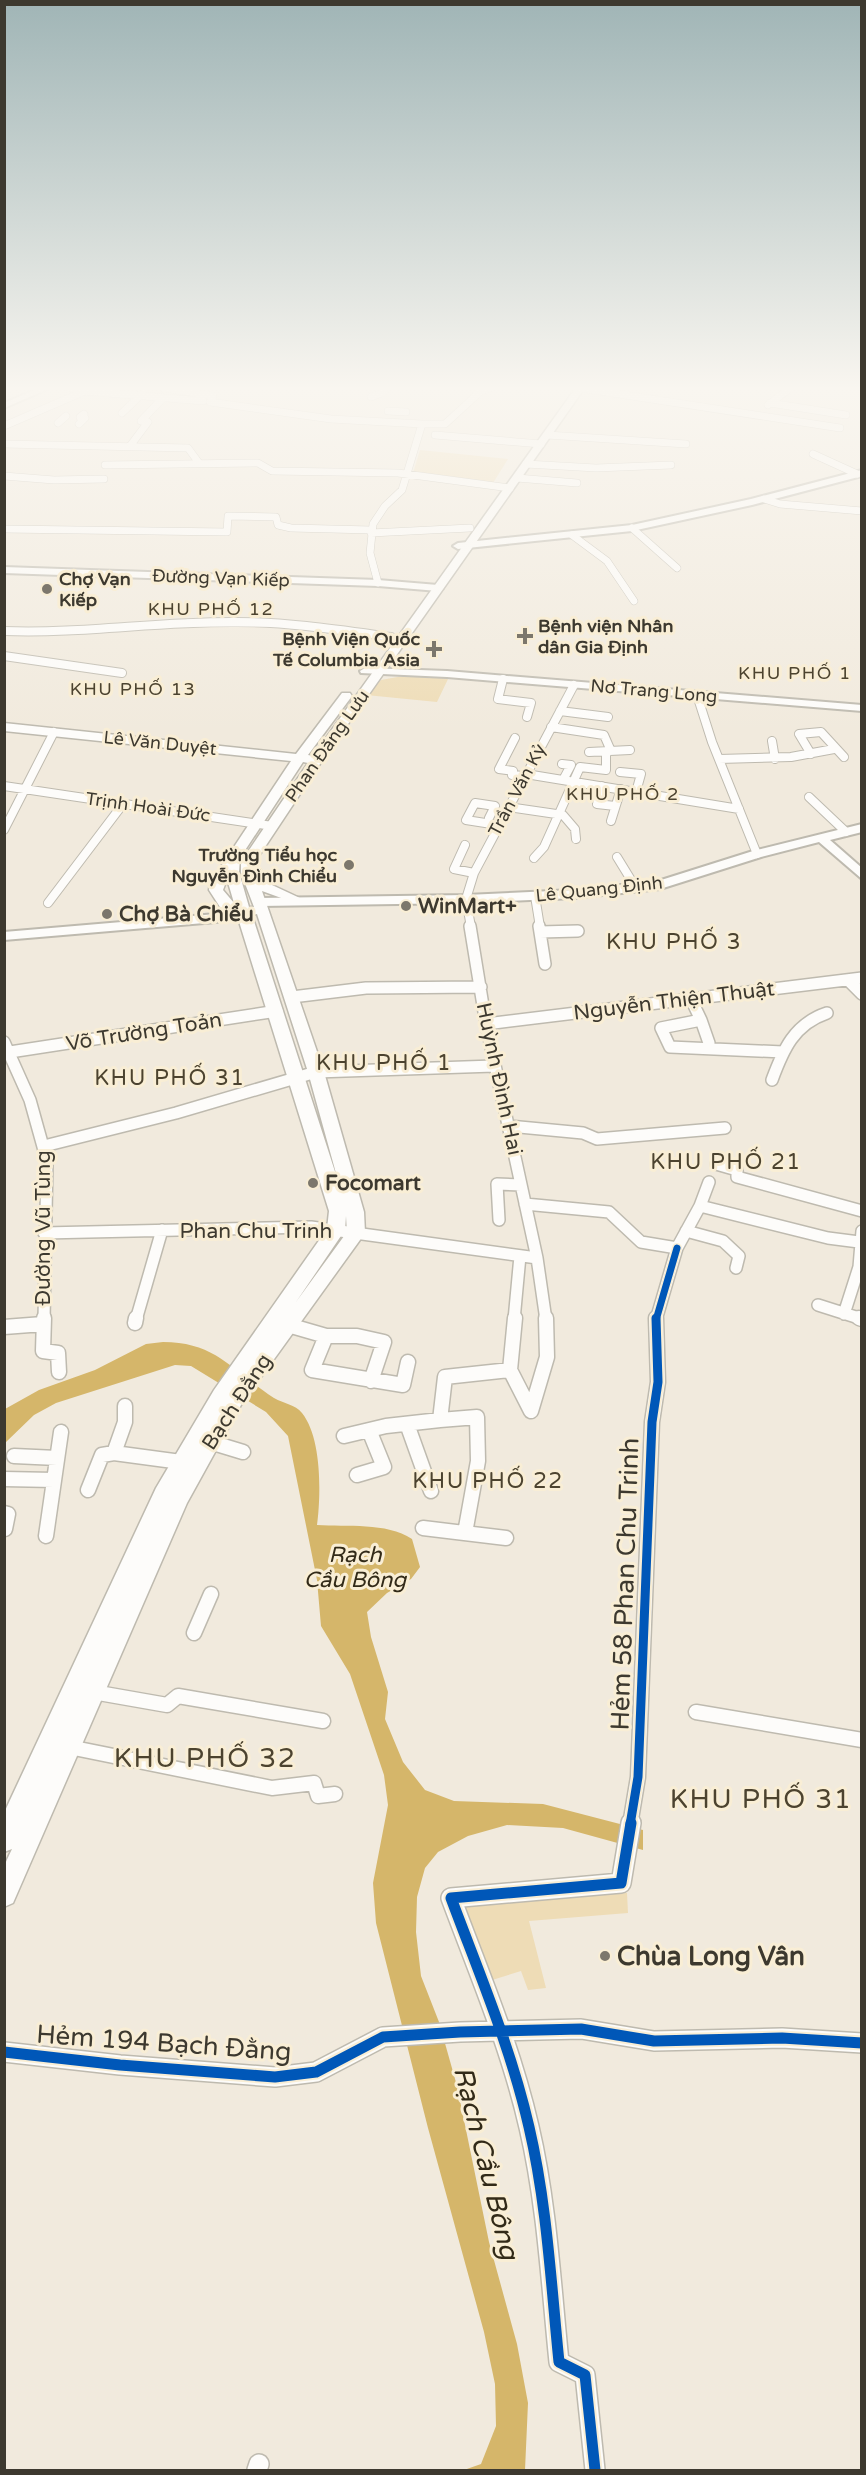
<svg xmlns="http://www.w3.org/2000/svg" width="866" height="2475" viewBox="0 0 866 2475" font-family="'Varela Round',sans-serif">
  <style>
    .green { fill: #eedcb6 }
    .water { fill: #d5b66a }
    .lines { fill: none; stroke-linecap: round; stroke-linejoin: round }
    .street-far4-casing { stroke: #bebaaf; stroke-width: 8 }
    .street-far3-casing { stroke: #bebaaf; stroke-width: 10 }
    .street-far2-casing { stroke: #bebaaf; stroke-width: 14 }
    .street-far1-casing { stroke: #bebaaf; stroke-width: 17 }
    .street-casing { stroke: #bebaaf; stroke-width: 22 }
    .secondary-casing { stroke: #bebaaf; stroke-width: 4 }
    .primary-casing { stroke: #bebaaf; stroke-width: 3 }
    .street-far4 { stroke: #fdfcfa; stroke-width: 7 }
    .street-far3 { stroke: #fdfcfa; stroke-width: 8 }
    .street-far2 { stroke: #fdfcfa; stroke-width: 11 }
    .street-far1 { stroke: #fdfcfa; stroke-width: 14 }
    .street { stroke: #fdfcfa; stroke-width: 19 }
    .secondary { fill: #fdfcfa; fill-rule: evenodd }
    .primary { fill: #fdfcfa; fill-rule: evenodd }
    .cycleway-far2-casing { stroke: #f9eed5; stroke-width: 10 }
    .cycleway-far1-casing { stroke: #f9eed5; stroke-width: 13 }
    .cycleway-casing { stroke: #f9eed5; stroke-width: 15 }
    .cycleway-far2 { stroke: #0057b8; stroke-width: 7 }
    .cycleway-far1 { stroke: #0057b8; stroke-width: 9 }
    .cycleway { stroke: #0057b8; stroke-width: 11 }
    .poi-dot { fill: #7c776c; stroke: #f9eed5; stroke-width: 2 }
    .labels { text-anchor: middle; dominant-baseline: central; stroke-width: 6; stroke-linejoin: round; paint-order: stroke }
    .far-street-label { font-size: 18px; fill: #3d392f; stroke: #f9eed5 }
    .far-poi-label { font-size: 18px; font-weight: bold; fill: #3d392f; stroke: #f9eed5; text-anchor: start }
    .far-neighbourhood-label { font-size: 18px; letter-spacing: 1.5px; fill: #4c432f; stroke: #f9eed5 }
    .poi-label { font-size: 21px; font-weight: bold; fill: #3d392f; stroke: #f9eed5; text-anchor: start }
    .street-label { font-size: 21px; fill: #3d392f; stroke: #f9eed5 }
    .neighbourhood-label { font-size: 22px; letter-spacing: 1.5px; fill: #4c432f; stroke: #f9eed5 }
    .water-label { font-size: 22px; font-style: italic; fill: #322a18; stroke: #f9eed5 }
    .near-street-label { font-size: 26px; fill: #3d392f; stroke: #f9eed5 }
    .near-poi-label { font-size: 26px; font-weight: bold; fill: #3d392f; stroke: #f9eed5; text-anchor: start }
    .near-neighbourhood-label { font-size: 27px; letter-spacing: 1.5px; fill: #4c432f; stroke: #f9eed5 }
    .near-water-label { font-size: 27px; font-style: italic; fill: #322a18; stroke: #f9eed5 }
  </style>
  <rect width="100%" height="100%" fill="#f1eadd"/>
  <path class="green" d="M 420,450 L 508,459 L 493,483 L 413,473 Z
    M 414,674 L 449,677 L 437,702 L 366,695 L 381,680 Z
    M 627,1893 L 628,1913 L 529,1921 L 546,1988 L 528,1990 L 521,1971 L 489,1981 L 461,1901 Z"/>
  <path class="water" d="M 163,1342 C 217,1342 233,1372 274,1398 C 284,1404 295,1404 302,1413 C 322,1438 321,1495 317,1525 C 347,1527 386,1522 412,1539 L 420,1567 L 411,1579 L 387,1593 L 367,1612 L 371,1637 L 388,1692 L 385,1719 L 403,1762 L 425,1790 L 454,1801 L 543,1804 L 643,1830 L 643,1850 L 563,1828 L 507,1825 L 468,1836 L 438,1852 L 425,1868 L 417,1897 L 416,1932 L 421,1976 L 439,2022 L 457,2086 L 489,2242 L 517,2344 L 528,2403 L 525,2470 L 464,2470 L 481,2464 L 496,2426 L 495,2384 L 484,2332 L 428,2128 L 376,1923 L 373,1883 L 388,1805 L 384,1775 L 350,1674 L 321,1626 L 317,1580 L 288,1436 L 266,1412 L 191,1366 L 175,1365 L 56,1403 L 34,1415 L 5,1443 L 5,1409 L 39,1390 L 95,1370 L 146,1344 Z"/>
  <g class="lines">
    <g class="street-far4-casing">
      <path id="street-far4" d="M 64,386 L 84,391 L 203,401
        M 153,386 L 213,396 L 210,402 L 331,419 L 422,424
        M 573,387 L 840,428
        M 371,397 L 382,393 L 389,386
        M 770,403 L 846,415
        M 768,405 L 793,386
        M 388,411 L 406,412
        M 122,413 L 143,393
        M 58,423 L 66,416
        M 79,424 L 85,418 L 80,417 L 84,414
        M 4,426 L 85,391
        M 435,435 L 541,444
        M 547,435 L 686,444
        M 4,444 L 188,448 L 199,463
        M 130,446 L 148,422 L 141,421 L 163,398
        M 813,454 L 857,474
        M 526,464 L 596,468 L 671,465
        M 105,465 L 258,463 L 272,471 L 398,473 L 510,488
        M 4,476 L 54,480 L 104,479
        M 517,478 L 577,483
        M 764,499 L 780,504 L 862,511
        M 632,528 L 677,568
        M 4,529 L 227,532 L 228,516 L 276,517 L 278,525 L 291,528 L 371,530
        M 371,533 L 470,528
        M 572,535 L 607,561 L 634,601
        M 378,583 L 370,553 L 373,524 L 385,506 L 402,490 L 422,424 L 445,424 L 481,391 L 497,386
        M 188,623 L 270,623"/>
    </g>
    <g class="street-far3-casing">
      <path id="street-far3" d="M 4,631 C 82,634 159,621 237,622 C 288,622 340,630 391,637
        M 4,656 L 122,673
        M 503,679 L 498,699 L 531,703 L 527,717
        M 697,695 L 712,742 L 757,854
        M 560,711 L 608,717
        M 551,727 L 604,735 L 611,751
        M 515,738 L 499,769 L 513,771 L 512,775 L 524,776
        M 772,741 L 775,759
        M 589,752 L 630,750
        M 811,754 L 799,734 L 821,732 L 844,757
        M 719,759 L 791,757 L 834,749
        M 562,764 L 571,765 L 563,780
        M 620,772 L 641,774 L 636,792
        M 526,774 L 739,809
        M 4,786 L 272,826
        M 602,786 L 597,804 L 615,806
        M 809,797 L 846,832
        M 508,807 L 563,815 L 575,829 L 576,839
        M 489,818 L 495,806 L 475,803 L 466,820 L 498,825
        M 611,821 L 621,789
        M 4,830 L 54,732
        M 465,845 L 454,869 L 474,873
        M 617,857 L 636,888
        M 534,858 L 544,847 L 580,767 L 606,770 L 606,751
        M 535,896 L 540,927
        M 48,903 L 123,804
        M 471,927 L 466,899 L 474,873 L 574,685"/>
    </g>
    <g class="street-far2-casing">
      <path id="street-far2" d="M 470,926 L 486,1024 L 537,1258 L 546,1320
        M 539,926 L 545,964
        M 540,932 L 578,931
        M 848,980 L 862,994
        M 292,997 L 366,988 L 481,987
        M 691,999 L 701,1020 L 661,1028 L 670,1047 L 783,1052
        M 701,1020 L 709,1043
        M 486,1024 L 862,978
        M 4,1042 L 30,1100 L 47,1161 L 44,1320
        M 10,1052 L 277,1011
        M 772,1080 C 783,1050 794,1024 827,1013
        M 509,1126 L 583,1133 L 597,1139 L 725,1128
        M 44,1146 L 176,1113 L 316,1072 L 494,1066
        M 716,1164 L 737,1170 L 737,1177 L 862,1211
        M 525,1204 L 609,1212 L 641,1242 L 677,1248 L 700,1206 L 828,1238 L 859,1242
        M 700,1206 L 709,1182
        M 499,1220 L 497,1184 L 521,1185
        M 686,1231 L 723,1241 L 739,1256 L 736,1268
        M 44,1233 L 311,1227 L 537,1258
        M 818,1305 L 862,1319
        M 844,1314 L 859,1267 L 862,1231
        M 136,1320 L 162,1230
        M 514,1320 L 520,1256
        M 656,1320 L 677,1248"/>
    </g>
    <g class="street-far1-casing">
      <path id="street-far1" d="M 44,1318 L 43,1351 L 58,1353 L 59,1372
        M 515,1318 L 510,1370 L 531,1411
        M 859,1318 L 862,1319
        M 135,1323 L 136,1318
        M 288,1325 L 326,1336 L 357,1336 L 384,1342 L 371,1381
        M 4,1327 L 43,1324
        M 326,1336 L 312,1370 L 403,1385 L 408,1362
        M 125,1406 L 125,1422 L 114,1453 L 181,1462
        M 531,1411 L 547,1357 L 546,1318
        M 407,1424 L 431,1491
        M 344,1436 L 386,1426 L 440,1420
        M 210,1442 L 243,1452
        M 14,1456 L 57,1458
        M 357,1475 L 384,1467 L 369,1430
        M 4,1479 L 54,1480
        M 88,1490 L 102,1455 L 114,1453
        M 4,1513 L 8,1514 L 5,1529
        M 423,1528 L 506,1538
        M 465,1533 L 478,1461 L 477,1417 L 440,1420 L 445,1377 L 510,1370
        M 46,1536 L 61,1432
        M 194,1633 L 211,1594
        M 93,1692 L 167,1705 L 178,1696 L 323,1721
        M 696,1712 L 862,1740
        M 69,1747 L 272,1788 L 314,1783 L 318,1796 L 335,1794
        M 630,1825 L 638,1777 L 652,1422 L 658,1382 L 656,1318"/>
    </g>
    <g class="street-casing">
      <path id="street" d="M 4,2052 L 120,2065 L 275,2077 L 316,2072 L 383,2037 L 460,2032 L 581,2029 L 654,2041 L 782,2038 L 862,2043
        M 257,2470 L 259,2464
        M 595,2470 L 585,2375 L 559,2362 C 551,2284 547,2204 529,2127 C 511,2048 479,1973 451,1898 L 621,1883 L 631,1823"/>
    </g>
    <g class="secondary-casing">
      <path id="secondary" d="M 44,386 L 55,386 L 4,408 L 4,403 Z
        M 862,470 L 862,476 L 752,505 L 632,531 L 458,549 L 453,546 L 458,543 L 632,525 L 751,499 Z
        M 4,567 L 378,580 L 438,585 L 443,588 L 438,591 L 378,586 L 4,573 Z
        M 365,668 L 447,671 L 862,705 L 862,711 L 447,677 L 361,673 L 360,671 Z
        M 862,824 L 862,832 L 830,840 L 862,868 L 862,879 L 819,842 L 761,857 L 660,889 L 574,898 L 466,903 L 260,906 L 253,902 L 260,898 L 466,895 L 574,890 L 658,881 L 753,851 Z
        M 244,909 L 249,910 L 249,916 L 216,922 L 4,940 L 4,932 L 216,914 Z"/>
    </g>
    <g class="primary-casing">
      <path id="primary" d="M 577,386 L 586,386 L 322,761 L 255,862 L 255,867 L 259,868 L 272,885 L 302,899 L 295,903 L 262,891 L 324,1072 L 364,1212 L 365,1233 L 241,1405 L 187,1503 L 13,1903 L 4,1907 L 4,1866 L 12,1849 L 4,1852 L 4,1813 L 156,1488 L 214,1390 L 327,1229 L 329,1211 L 237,915 L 220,907 L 209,890 L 210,883 L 291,761 L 4,731 L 4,723 L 296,754 L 342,693 L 350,693 L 352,696 L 308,755 L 313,756 ZM 303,762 L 308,763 L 241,862 L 241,873 L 254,907 L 249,907 L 239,872 L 240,858 ZM 227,879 L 234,903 L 223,890 ZM 257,914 L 308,1072 L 339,1184 L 252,915 ZM 346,1216 L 347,1232 L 296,1302 L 345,1230 Z"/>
    </g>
    <use href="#street-far4" class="street-far4"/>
    <use href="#street-far3" class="street-far3"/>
    <use href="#street-far2" class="street-far2"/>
    <use href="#street-far1" class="street-far1"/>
    <use href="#street" class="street"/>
    <use href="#secondary" class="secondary"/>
    <use href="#primary" class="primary"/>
    <g class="cycleway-far2-casing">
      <path id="cycleway-far2" d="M 656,1320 L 677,1248"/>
    </g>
    <g class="cycleway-far1-casing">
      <path id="cycleway-far1" d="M 630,1825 L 638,1777 L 652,1422 L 658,1382 L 656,1318"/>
    </g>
    <g class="cycleway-casing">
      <path id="cycleway" d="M 4,2052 L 120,2065 L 275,2077 L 316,2072 L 383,2037 L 460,2032 L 581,2029 L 654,2041 L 782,2038 L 862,2043
        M 595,2470 L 585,2375 L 559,2362 C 551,2284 547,2204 529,2127 C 511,2048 479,1973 451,1898 L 621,1883 L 631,1823"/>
    </g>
    <use href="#cycleway-far2" class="cycleway-far2"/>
    <use href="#cycleway-far1" class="cycleway-far1"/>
    <use href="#cycleway" class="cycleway"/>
  </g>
  <linearGradient id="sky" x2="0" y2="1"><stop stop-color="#a0b5b6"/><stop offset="0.53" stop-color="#f9f6f0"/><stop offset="1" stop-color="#f9f6f0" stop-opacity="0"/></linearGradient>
  <rect width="866" height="733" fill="url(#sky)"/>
  <g class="poi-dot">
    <circle cx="47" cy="589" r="6"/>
    <path d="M522 627h6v6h6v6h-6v6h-6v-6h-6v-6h6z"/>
    <path d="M431 640h6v6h6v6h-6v6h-6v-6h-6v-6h6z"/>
    <circle cx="349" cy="865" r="6"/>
    <circle cx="406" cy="906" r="6"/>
    <circle cx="107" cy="914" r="6"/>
    <circle cx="313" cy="1183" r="6"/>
    <circle cx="605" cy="1956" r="6"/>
  </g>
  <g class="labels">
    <g class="far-street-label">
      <text transform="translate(221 578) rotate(2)">Đường Vạn Kiếp</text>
      <text transform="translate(654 691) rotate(5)">Nơ Trang Long</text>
      <text transform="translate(160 743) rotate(6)">Lê Văn Duyệt</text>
      <text transform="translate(327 746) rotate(-55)">Phan Đăng Lưu</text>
      <text transform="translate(517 790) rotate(-62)">Trần Văn Kỷ</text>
      <text transform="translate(148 807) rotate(8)">Trịnh Hoài Đức</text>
      <text transform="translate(599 889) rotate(-6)">Lê Quang Định</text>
    </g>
    <g class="far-poi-label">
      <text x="59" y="579">Chợ Vạn<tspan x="59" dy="21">Kiếp</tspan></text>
      <text x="538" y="626">Bệnh viện Nhân<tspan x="538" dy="21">dân Gia Định</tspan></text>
      <text x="420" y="639" text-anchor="end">Bệnh Viện Quốc<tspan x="420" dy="21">Tế Columbia Asia</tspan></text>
      <text x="337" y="855" text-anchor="end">Trường Tiểu học<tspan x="337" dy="21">Nguyễn Đình Chiểu</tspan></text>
    </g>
    <g class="far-neighbourhood-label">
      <text x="211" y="609">KHU PHỐ 12</text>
      <text x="795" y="673">KHU PHỐ 1</text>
      <text x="133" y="689">KHU PHỐ 13</text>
      <text x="623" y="794">KHU PHỐ 2</text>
    </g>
    <g class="poi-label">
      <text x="418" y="906">WinMart+</text>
      <text x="119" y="914">Chợ Bà Chiểu</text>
      <text x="325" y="1183">Focomart</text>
    </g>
    <g class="street-label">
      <text transform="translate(674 1001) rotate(-7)">Nguyễn Thiện Thuật</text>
      <text transform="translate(144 1032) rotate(-9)">Võ Trường Toản</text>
      <text transform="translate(499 1079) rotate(78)">Huỳnh Đình Hai</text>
      <text transform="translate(43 1228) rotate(-90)">Đường Vũ Tùng</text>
      <text x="256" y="1231">Phan Chu Trinh</text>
      <text transform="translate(237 1402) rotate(-57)">Bạch Đằng</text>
    </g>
    <g class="neighbourhood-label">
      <text x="674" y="942">KHU PHỐ 3</text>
      <text x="384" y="1063">KHU PHỐ 1</text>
      <text x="170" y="1078">KHU PHỐ 31</text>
      <text x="726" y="1162">KHU PHỐ 21</text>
      <text x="488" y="1481">KHU PHỐ 22</text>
    </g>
    <g class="water-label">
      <text x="355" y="1555">Rạch<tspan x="355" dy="25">Cầu Bông</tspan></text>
    </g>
    <g class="near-street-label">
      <text transform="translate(625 1584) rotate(-88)">Hẻm 58 Phan Chu Trinh</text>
      <text transform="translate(164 2043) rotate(4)">Hẻm 194 Bạch Đằng</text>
    </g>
    <g class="near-poi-label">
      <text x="617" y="1956">Chùa Long Vân</text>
    </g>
    <g class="near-neighbourhood-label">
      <text x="205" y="1758">KHU PHỐ 32</text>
      <text x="761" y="1799">KHU PHỐ 31</text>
    </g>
    <g class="near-water-label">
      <text transform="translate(486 2163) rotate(76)">Rạch Cầu Bông</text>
    </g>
  </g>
  <rect width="866" height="2475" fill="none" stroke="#3d392f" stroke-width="12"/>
</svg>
